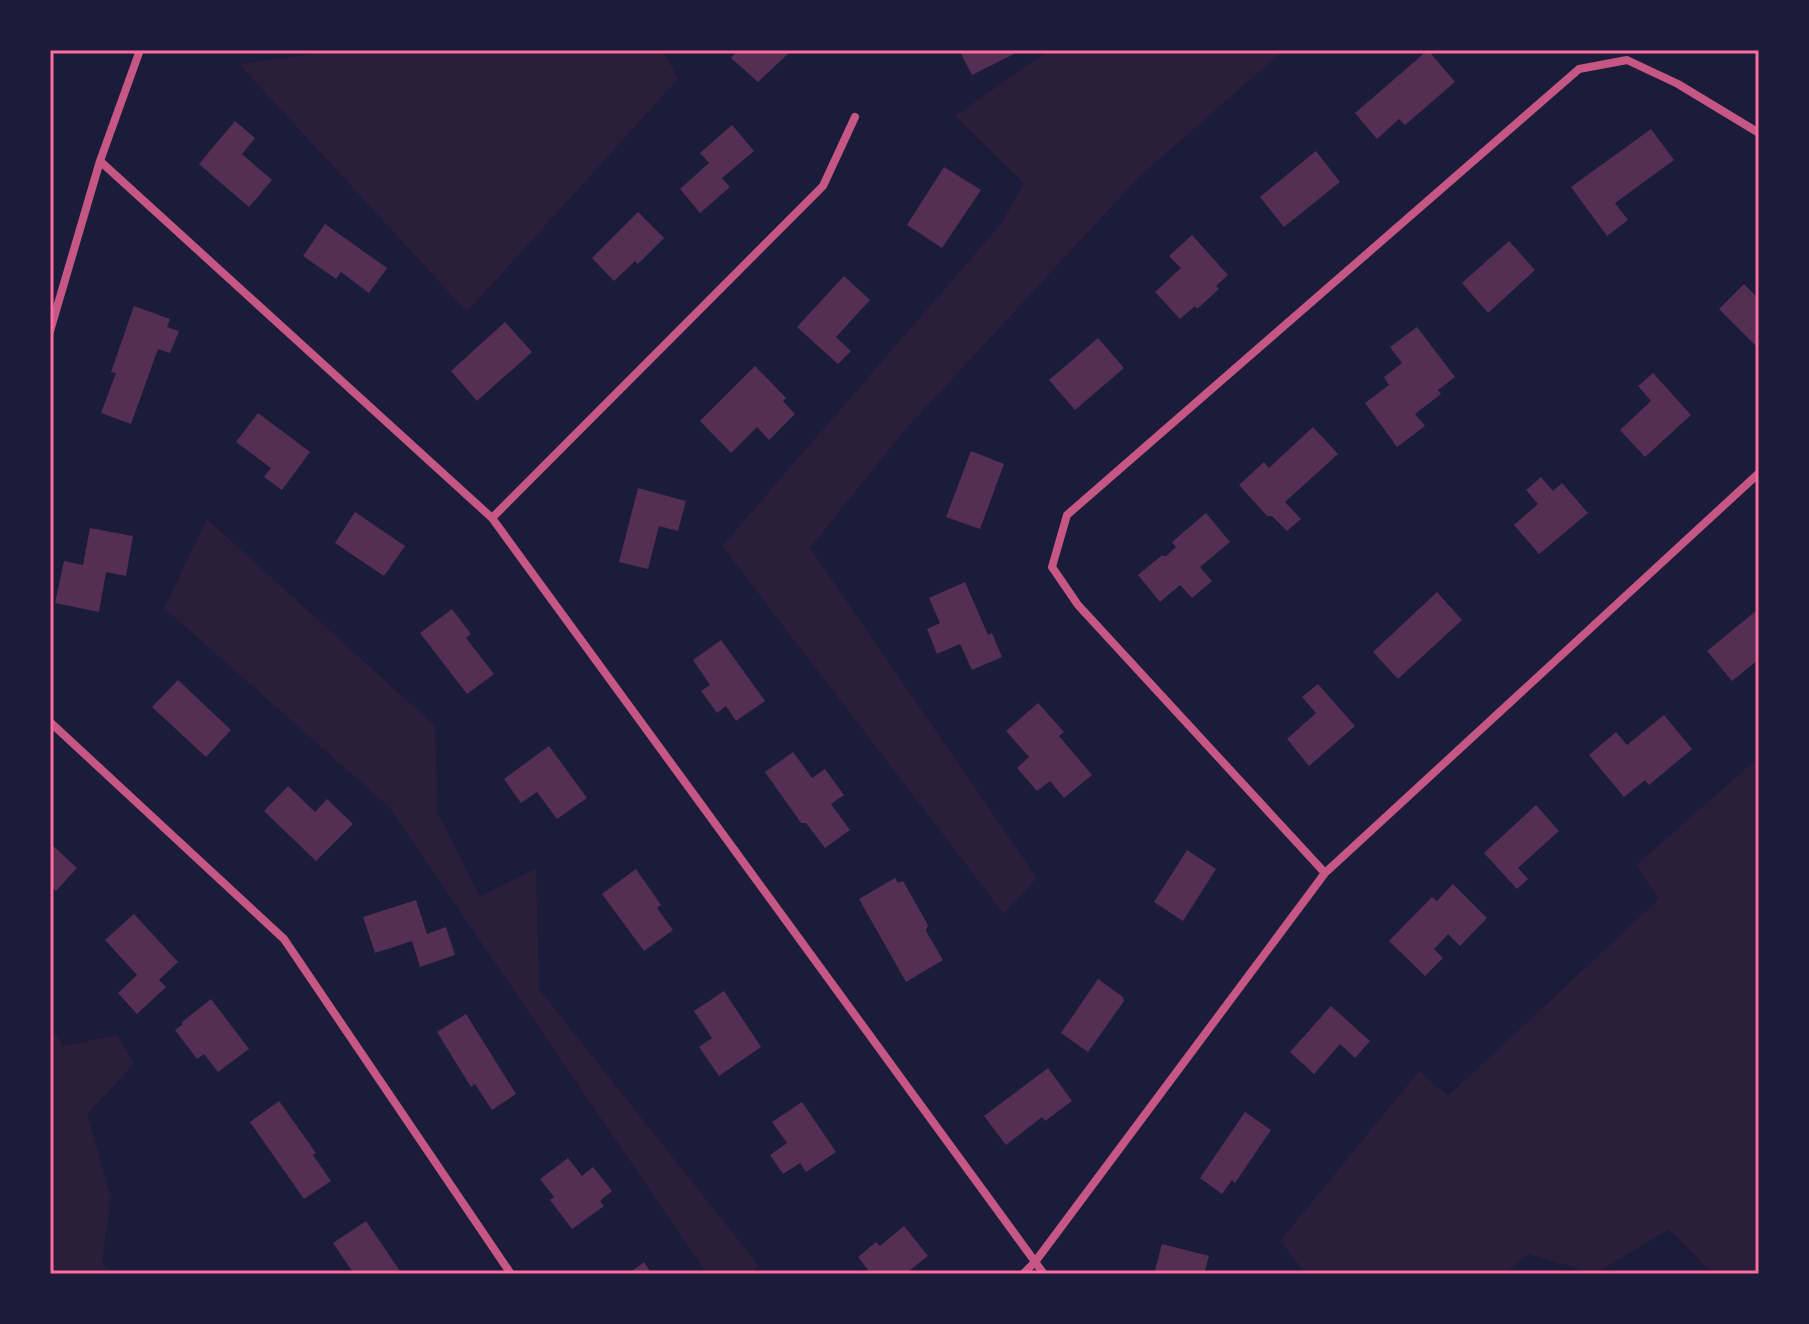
<svg xmlns="http://www.w3.org/2000/svg" width="1809" height="1324" viewBox="0 0 1809 1324" font-family="'Archivo Narrow',sans-serif">
  <style>
    .green { fill: #2a1e3b }
    .building { fill: #542f53 }
    .lines { fill: none; stroke-linecap: round; stroke-linejoin: round }
    .minor { stroke: #c65784; stroke-width: 8 }
    .neatline { fill: none; stroke: #ff6b9d; stroke-width: 3 }
  </style>
  <rect width="100%" height="100%" fill="#1b1b3a"/>
  <path class="green" d="M 344,50 L 663,50 L 678,79 L 467,312 L 239,64 Z
    M 1049,50 L 1284,50 L 1139,177 L 904,431 L 810,548 L 1037,878 L 1004,914 L 722,546 L 1001,224 L 1024,183 L 955,116 Z
    M 207,519 L 435,726 L 438,813 L 480,896 L 536,868 L 539,989 L 759,1266 L 750,1274 L 707,1274 L 389,807 L 164,608 Z
    M 1759,757 L 1759,1274 L 1713,1274 L 1669,1229 L 1595,1274 L 1528,1254 L 1505,1274 L 1306,1274 L 1280,1241 L 1419,1071 L 1448,1096 L 1659,899 L 1636,865 Z
    M 50,1028 L 64,1046 L 117,1035 L 134,1064 L 87,1114 L 111,1197 L 102,1263 L 114,1274 L 50,1274 Z"/>
  <path class="building" d="M 738,50 L 792,50 L 758,82 L 731,58 Z
    M 959,50 L 1012,50 L 1014,54 L 972,75 Z
    M 1428,50 L 1455,82 L 1405,125 L 1399,119 L 1377,139 L 1355,113 Z
    M 235,121 L 255,138 L 242,154 L 272,180 L 249,207 L 199,164 Z
    M 732,125 L 754,151 L 722,178 L 730,187 L 700,213 L 680,189 L 709,163 L 700,153 Z
    M 1651,129 L 1674,160 L 1615,203 L 1628,220 L 1607,236 L 1571,187 Z
    M 1316,151 L 1340,182 L 1284,227 L 1260,197 Z
    M 944,167 L 981,190 L 942,248 L 907,225 Z
    M 638,212 L 664,238 L 638,264 L 635,261 L 614,281 L 592,258 Z
    M 325,224 L 387,268 L 369,293 L 341,272 L 336,279 L 303,256 Z
    M 1192,235 L 1228,275 L 1216,286 L 1219,289 L 1197,309 L 1195,306 L 1180,319 L 1155,292 L 1181,268 L 1169,256 Z
    M 1509,241 L 1535,270 L 1488,313 L 1462,283 Z
    M 844,276 L 870,300 L 836,337 L 851,351 L 838,364 L 797,327 Z
    M 1744,284 L 1756,296 L 1759,294 L 1759,349 L 1719,309 Z
    M 134,306 L 170,319 L 167,327 L 179,331 L 170,353 L 158,349 L 131,424 L 101,413 L 116,373 L 111,372 Z
    M 505,322 L 532,352 L 477,401 L 451,371 Z
    M 1417,327 L 1455,377 L 1438,390 L 1441,394 L 1415,414 L 1425,426 L 1397,447 L 1365,403 L 1389,385 L 1384,377 L 1402,363 L 1390,347 Z
    M 1098,338 L 1124,368 L 1075,410 L 1049,380 Z
    M 755,366 L 786,398 L 783,401 L 795,414 L 769,440 L 757,427 L 731,453 L 700,421 Z
    M 1653,373 L 1691,415 L 1645,457 L 1620,430 L 1651,401 L 1638,386 Z
    M 258,413 L 310,452 L 282,490 L 264,477 L 271,468 L 236,442 Z
    M 1313,427 L 1338,454 L 1285,502 L 1301,519 L 1287,531 L 1272,516 L 1267,516 L 1239,485 L 1264,462 L 1269,468 Z
    M 971,451 L 1004,464 L 980,529 L 946,517 Z
    M 1541,477 L 1553,491 L 1562,483 L 1588,513 L 1539,554 L 1514,525 L 1538,504 L 1526,490 Z
    M 638,488 L 686,501 L 678,531 L 659,526 L 648,569 L 619,562 Z
    M 355,512 L 405,546 L 384,576 L 335,543 Z
    M 1206,513 L 1230,542 L 1200,567 L 1212,581 L 1192,598 L 1180,585 L 1160,602 L 1138,575 L 1161,556 L 1166,556 L 1176,547 L 1172,542 Z
    M 90,528 L 133,536 L 126,576 L 106,572 L 99,612 L 55,603 L 64,561 L 83,565 Z
    M 965,582 L 988,635 L 992,633 L 1002,657 L 972,670 L 960,644 L 937,654 L 927,629 L 940,623 L 929,598 Z
    M 1437,592 L 1462,620 L 1398,679 L 1373,652 Z
    M 452,609 L 471,634 L 466,638 L 494,674 L 467,694 L 420,633 Z
    M 1757,610 L 1759,659 L 1732,681 L 1707,651 Z
    M 721,640 L 765,701 L 736,721 L 726,706 L 717,713 L 701,691 L 710,685 L 693,660 Z
    M 178,680 L 231,730 L 206,757 L 152,707 Z
    M 1318,684 L 1355,726 L 1309,766 L 1287,739 L 1316,713 L 1302,697 Z
    M 1038,703 L 1064,732 L 1059,736 L 1092,775 L 1064,798 L 1050,781 L 1037,791 L 1017,768 L 1029,757 L 1006,731 Z
    M 1664,715 L 1692,749 L 1649,785 L 1645,780 L 1624,797 L 1589,755 L 1616,732 L 1627,745 Z
    M 549,746 L 587,798 L 557,819 L 537,792 L 521,803 L 504,779 Z
    M 793,752 L 812,778 L 825,769 L 844,795 L 831,804 L 850,830 L 825,848 L 806,823 L 801,823 L 765,772 Z
    M 288,786 L 315,812 L 327,799 L 353,824 L 316,861 L 264,811 Z
    M 1536,805 L 1559,831 L 1518,868 L 1528,879 L 1517,889 L 1484,853 Z
    M 50,843 L 77,868 L 56,891 L 50,886 Z
    M 1187,850 L 1216,869 L 1183,921 L 1154,902 Z
    M 636,869 L 661,905 L 657,908 L 673,930 L 644,951 L 602,894 Z
    M 895,878 L 898,883 L 903,881 L 928,925 L 926,931 L 943,960 L 906,982 L 859,899 Z
    M 1453,884 L 1487,918 L 1460,946 L 1448,934 L 1434,949 L 1443,958 L 1425,976 L 1389,941 L 1432,897 L 1437,901 Z
    M 416,900 L 427,934 L 446,927 L 455,955 L 420,967 L 412,941 L 375,953 L 363,917 Z
    M 134,914 L 178,962 L 159,980 L 166,987 L 137,1014 L 118,993 L 137,975 L 105,940 Z
    M 1098,979 L 1123,997 L 1124,1001 L 1088,1052 L 1061,1033 Z
    M 724,991 L 761,1047 L 719,1076 L 699,1047 L 712,1038 L 694,1011 Z
    M 211,999 L 249,1049 L 218,1072 L 204,1054 L 197,1059 L 175,1030 L 182,1025 L 182,1022 Z
    M 1331,1006 L 1370,1041 L 1355,1058 L 1340,1044 L 1314,1074 L 1290,1052 Z
    M 466,1014 L 516,1094 L 492,1110 L 475,1084 L 471,1087 L 437,1032 Z
    M 1048,1068 L 1072,1101 L 1045,1121 L 1042,1117 L 1006,1145 L 984,1116 Z
    M 279,1101 L 316,1153 L 313,1155 L 331,1181 L 304,1199 L 250,1122 Z
    M 802,1102 L 836,1152 L 806,1172 L 800,1163 L 783,1174 L 770,1155 L 787,1143 L 772,1122 Z
    M 1245,1112 L 1271,1130 L 1235,1183 L 1232,1180 L 1222,1194 L 1200,1178 Z
    M 568,1158 L 582,1176 L 593,1167 L 612,1191 L 600,1201 L 604,1206 L 572,1229 L 550,1200 L 554,1197 L 540,1179 Z
    M 366,1221 L 402,1274 L 354,1274 L 333,1243 Z
    M 904,1226 L 928,1256 L 905,1274 L 864,1274 L 868,1270 L 858,1257 L 876,1242 L 880,1246 Z
    M 1162,1244 L 1209,1256 L 1204,1274 L 1154,1274 Z
    M 644,1262 L 652,1274 L 628,1274 Z"/>
  <g class="lines">
    <path class="minor" d="M 100,161 L 492,518 L 1044,1274
      M 50,331 L 100,161 L 140,50
      M 492,518 L 823,186 L 855,117
      M 50,722 L 284,939 L 511,1274
      M 1325,873 L 1078,605 L 1052,567 L 1067,515 L 1579,69 L 1627,60 L 1678,84 L 1759,133
      M 1023,1274 L 1035,1262 L 1325,873 L 1759,473"/>
  </g>
  <rect width="1809" height="1324" fill="none" stroke="#1b1b3a" stroke-width="104"/>
  <rect x="52" y="52" width="1705" height="1220" class="neatline"/>
</svg>
